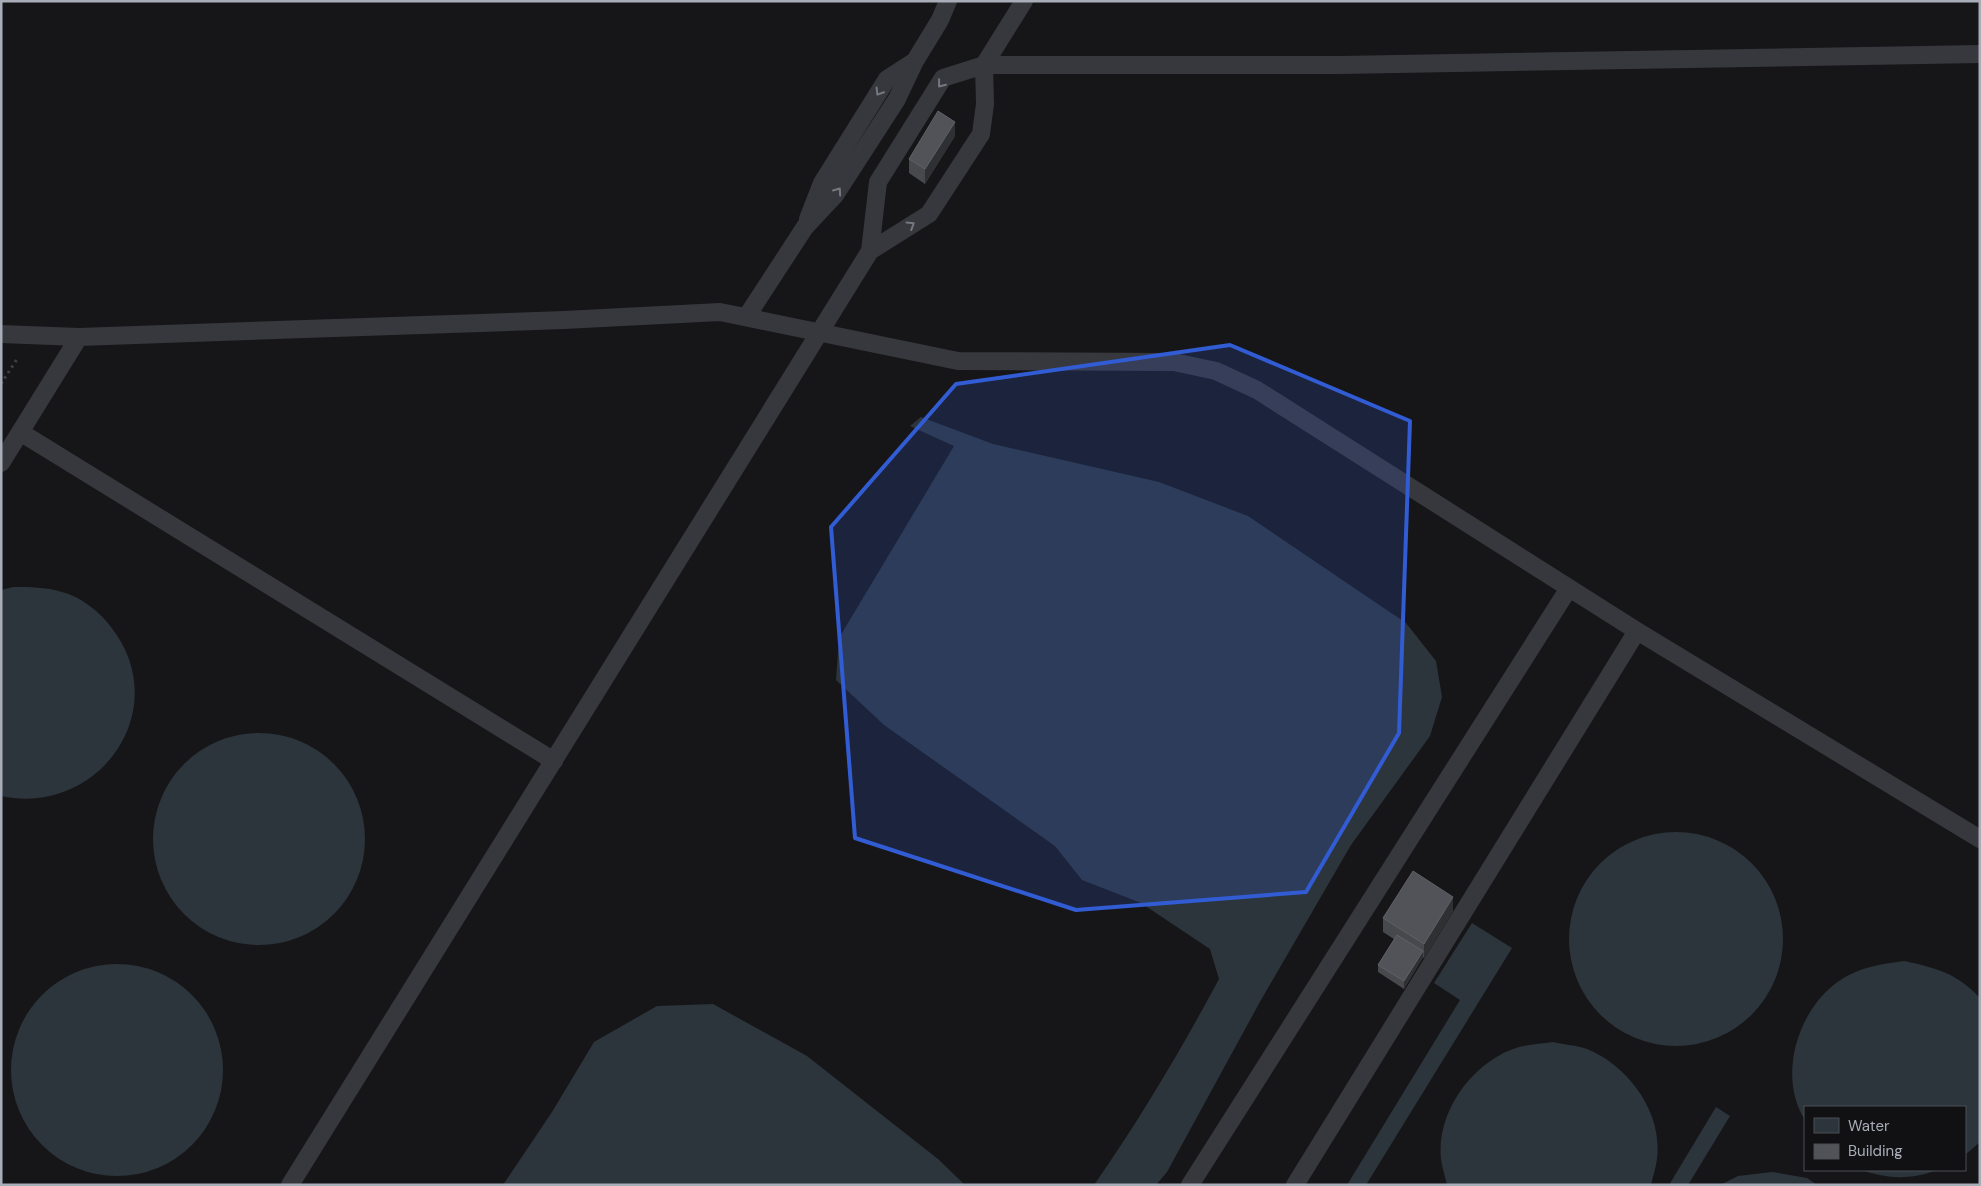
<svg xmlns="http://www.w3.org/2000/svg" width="1981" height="1186" viewBox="0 0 1981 1186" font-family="'DM Sans',sans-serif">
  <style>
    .water { fill: #2c353c }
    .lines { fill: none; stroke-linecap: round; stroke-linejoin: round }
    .path { stroke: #3d3f44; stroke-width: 3; stroke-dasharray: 2.5 4; stroke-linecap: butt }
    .service { stroke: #37383d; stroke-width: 18 }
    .wall { fill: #47494d }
    .shaded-wall { fill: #2f3033 }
    .building { fill: #525359; stroke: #5f6168 }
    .oneway { stroke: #757881 }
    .marked { fill: #325cd3; fill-opacity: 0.2; stroke: #325cd3; stroke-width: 4; stroke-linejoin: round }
  </style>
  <rect width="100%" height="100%" fill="#161618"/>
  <path class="water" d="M 921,417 L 993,444 L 1159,482 L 1248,516 L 1406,623 L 1436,661 L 1442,697 L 1430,736 L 1351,845 L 1261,1000 L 1167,1172 L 1156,1185 L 1094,1185 C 1140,1119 1181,1050 1219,979 L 1210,949 L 1141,903 L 1082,880 L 1055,846 L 884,725 L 836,680 L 839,638 L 954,446 L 910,426 Z
    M 13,587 C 30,587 45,587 62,592 C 81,597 99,611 111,627 C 175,708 100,817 1,796 L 1,590 Z
    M153 839a106 106 0 1 1 212 0a106 106 0 1 1-212 0Z
    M1569 939a107 107 0 1 1 214 0a107 107 0 1 1-214 0Z
    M 1472,923 L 1512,948 L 1366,1185 L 1347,1185 L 1460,1000 L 1434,983 Z
    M 1904,961 C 1936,968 1957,973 1980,998 L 1980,1142 L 1965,1155 L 1965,1107 L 1805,1107 L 1805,1120 C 1777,1076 1798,1009 1839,981 C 1859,967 1881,964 1904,961 Z
    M11 1070a106 106 0 1 1 212 0a106 106 0 1 1-212 0Z
    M 713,1004 L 807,1056 L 938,1159 L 965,1185 L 503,1185 L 552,1112 L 594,1042 L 657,1006 Z
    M 1553,1042 C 1564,1045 1577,1045 1587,1049 C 1629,1066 1663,1113 1657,1159 C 1656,1167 1653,1176 1651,1185 L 1447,1185 C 1445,1176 1442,1167 1441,1159 C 1436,1111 1474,1060 1519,1047 C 1530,1044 1542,1044 1553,1042 Z
    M 1716,1107 L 1730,1116 L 1688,1185 L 1669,1185 Z
    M 1861,1170 L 1937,1170 C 1910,1180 1888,1179 1861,1170 Z
    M 1772,1172 L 1807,1178 L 1817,1185 L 1720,1185 L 1738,1176 Z"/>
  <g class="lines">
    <path class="path" d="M 1,384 L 17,359"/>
    <path class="service" d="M 808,219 L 822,183 L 887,79 L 915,61
      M 870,251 L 929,214 L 981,134 L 985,104 L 984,65 L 1024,1
      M 747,316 L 805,227 L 835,195 L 897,99 L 915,61 L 940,20 L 948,1
      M 1,334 L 79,337 L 564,320 L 720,312 L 958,361 L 1174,362 L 1216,371 L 1257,390 L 1637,631 L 1980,839
      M 20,432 L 554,761
      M 1,463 L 79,337
      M 290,1185 L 870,251 L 878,182 L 943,78 L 984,65 L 1340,65 L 1980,54
      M 1190,1185 L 1569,588
      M 1295,1185 L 1637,631"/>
  </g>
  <path class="wall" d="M 955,136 L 925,184 L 909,173 L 909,159 Z
    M 1453,911 L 1424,958 L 1423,957 L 1404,989 L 1378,972 L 1378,965 L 1394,939 L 1383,932 L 1383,918 Z"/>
  <path class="shaded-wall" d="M 955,122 L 955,136 L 925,184 L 925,169 Z
    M 1453,897 L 1453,911 L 1424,958 L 1424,944 Z
    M 1423,951 L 1423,958 L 1404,989 L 1404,981 Z"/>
  <path class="building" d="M 938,111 L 955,122 L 925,169 L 909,159 Z
    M 1413,871 L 1453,897 L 1424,944 L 1383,918 Z
    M 1397,935 L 1423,951 L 1404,981 L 1378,965 Z"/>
  <defs><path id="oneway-chevron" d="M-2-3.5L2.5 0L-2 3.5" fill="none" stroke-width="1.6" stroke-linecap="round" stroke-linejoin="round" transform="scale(1.25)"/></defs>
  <g class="oneway">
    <use href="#oneway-chevron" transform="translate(941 84) rotate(128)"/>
    <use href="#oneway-chevron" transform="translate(879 92) rotate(122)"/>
    <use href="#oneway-chevron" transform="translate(838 191) rotate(-55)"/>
    <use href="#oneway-chevron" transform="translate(911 225) rotate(-32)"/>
  </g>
  <path class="marked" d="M 1230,345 L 1410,421 L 1399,733 L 1306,892 L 1076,910 L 855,838 L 831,527 L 956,384 Z"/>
  <rect width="1981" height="1186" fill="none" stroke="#a8adb8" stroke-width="5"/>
  <rect x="1804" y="1106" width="162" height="65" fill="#111113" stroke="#4d4f55"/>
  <rect x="1814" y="1118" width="25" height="15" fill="#2c353c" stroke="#4d4f55"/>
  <text x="1848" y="1131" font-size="15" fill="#a8adb8">Water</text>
  <rect x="1814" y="1144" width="25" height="15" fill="#525359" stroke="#4d4f55"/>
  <text x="1848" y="1156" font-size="15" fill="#a8adb8">Building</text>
</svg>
